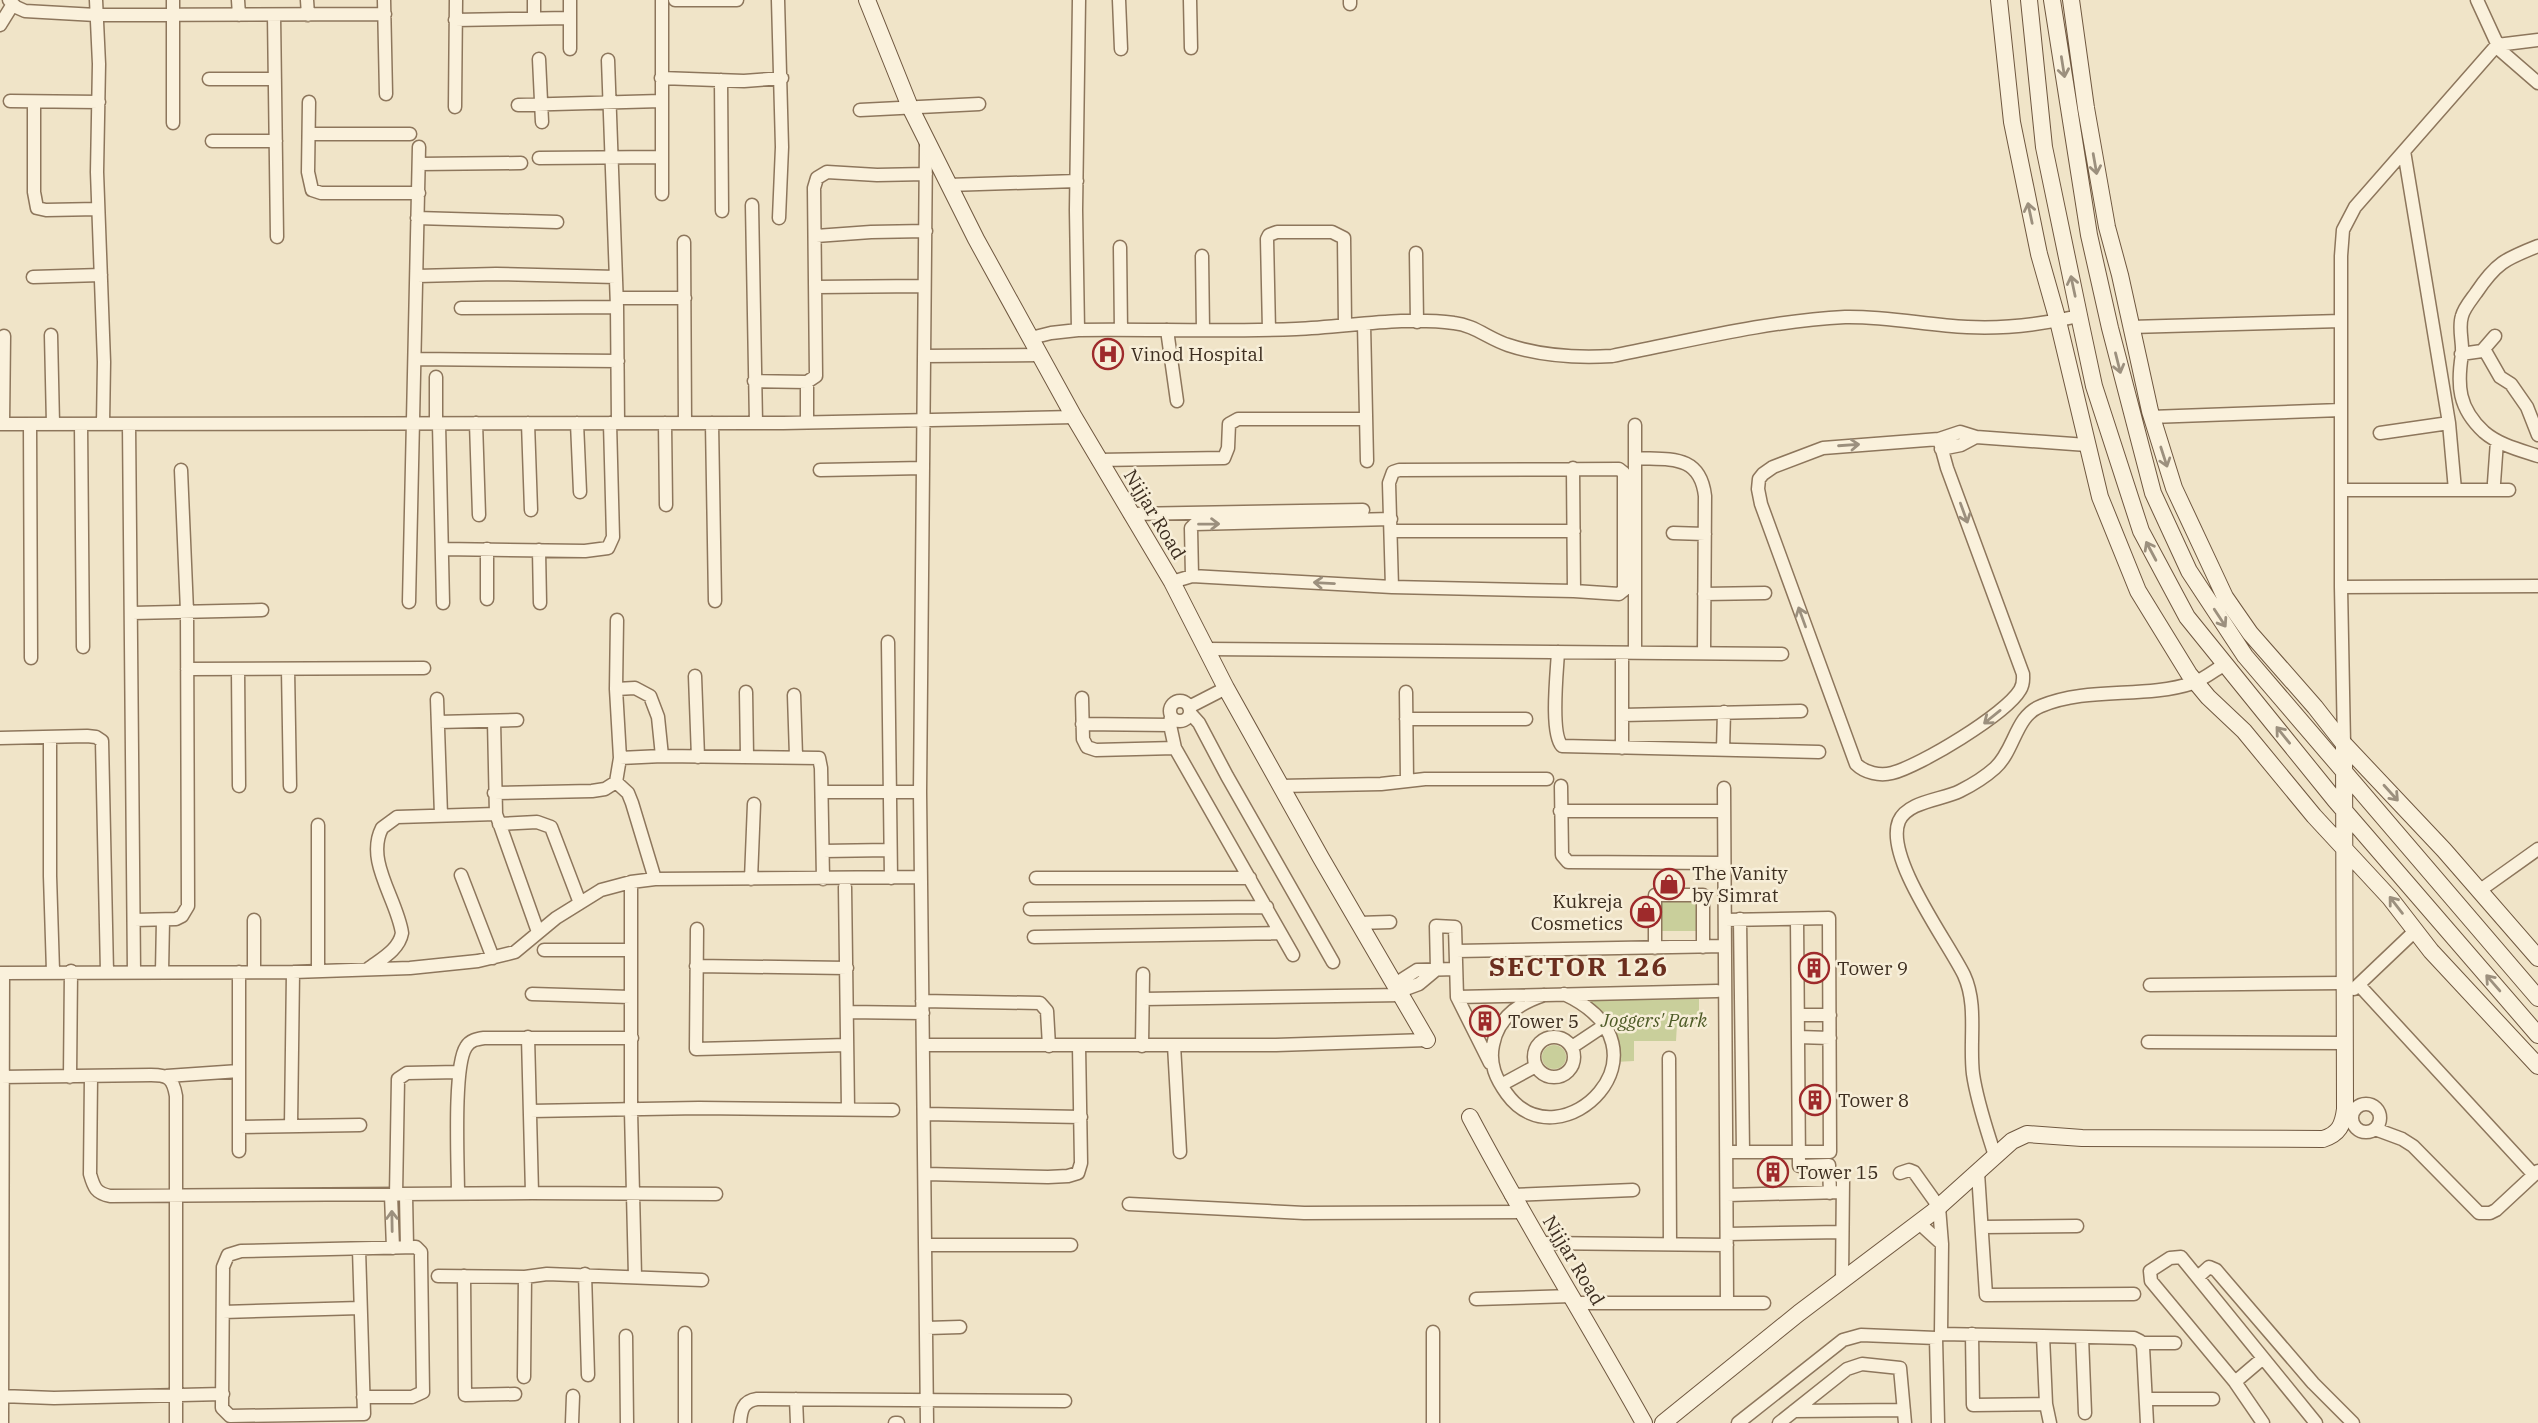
<svg xmlns="http://www.w3.org/2000/svg" width="2538" height="1423" viewBox="0 0 2538 1423" font-family="'IBM Plex Serif',serif">
  <style>
    .green { fill: #c9cf9b }
    .lines { fill: none; stroke-linecap: round; stroke-linejoin: round }
    .street-casing { stroke: #8d765c; stroke-width: 15 }
    .secondary-casing { stroke: #6f573f; stroke-width: 18 }
    .street { stroke: #faf1dc; stroke-width: 12 }
    .secondary { stroke: #faf1dc; stroke-width: 16 }
    .oneway { stroke: #9c907e }
    .labels { text-anchor: middle; dominant-baseline: central; stroke-width: 5; stroke-linejoin: round; paint-order: stroke }
    .poi-label { font-size: 19px; fill: #3d2e20; stroke: #f7eed8; text-anchor: start }
    .street-label { font-size: 19px; fill: #3d2e20; stroke: #f7eed8 }
    .park-label { font-size: 19px; font-style: italic; fill: #4d5a26; stroke: #f7eed8 }
    .district-label { font-size: 26px; font-weight: bold; letter-spacing: 2px; fill: #6b2e1e; stroke: #f7eed8 }
  </style>
  <rect width="100%" height="100%" fill="#f0e4c8"/>
  <path class="green" d="M 1655,895 L 1703,895 L 1703,931 L 1655,931 Z
    M 1699,999 L 1699,1024 L 1677,1024 L 1676,1041 L 1634,1041 L 1634,1061 L 1615,1062 L 1613,1028 L 1589,1000 Z
    M1542 1057a12 12 0 1 1 24 0a12 12 0 1 1-24 0Z"/>
  <g class="lines">
    <g class="street-casing">
      <path id="street" d="M 9,0 L 16,7 L 25,11 L 96,15 L 385,14
        M 96,0 L 99,64 L 97,172 L 104,362 L 103,424
        M 238,0 L 239,15
        M 307,0 L 308,15
        M 384,0 L 386,94
        M 534,0 L 534,19
        M 570,0 L 570,49
        M 662,0 L 662,194
        M 675,0 L 737,0
        M 778,0 L 782,147 L 779,218
        M 1119,0 L 1121,49
        M 1190,0 L 1191,48
        M 1350,0 L 1350,4
        M 2477,0 L 2500,50 L 2538,83
        M 274,15 L 277,237
        M 455,20 L 570,18
        M 0,25 L 13,4
        M 2538,40 L 2497,45 L 2355,207 L 2343,230 L 2341,256 L 2341,587 L 2538,586
        M 539,59 L 542,122
        M 608,60 L 617,307 L 618,423
        M 661,78 L 744,81 L 782,78
        M 209,79 L 275,79
        M 721,80 L 722,211
        M 10,101 L 99,102
        M 34,102 L 34,192 L 37,208 L 46,210 L 98,209
        M 309,102 L 308,172 L 312,190 L 321,193 L 419,193
        M 518,105 L 661,101
        M 455,107 L 456,0
        M 860,110 L 979,104
        M 173,123 L 173,0
        M 309,134 L 410,134
        M 212,141 L 276,141
        M 926,143 L 920,792 L 927,1423
        M 2404,151 L 2449,423 L 2455,490
        M 539,158 L 662,157
        M 419,164 L 521,163
        M 948,185 L 1077,181
        M 752,205 L 756,423
        M 417,218 L 557,222
        M 816,236 L 871,232 L 926,231
        M 684,242 L 685,423
        M 2538,246 C 2505,259 2496,263 2476,293 C 2471,300 2464,308 2462,316 C 2458,328 2463,341 2462,354 C 2457,385 2458,408 2484,432 C 2499,445 2520,450 2538,456
        M 1120,247 L 1121,330
        M 1416,253 L 1417,322
        M 1202,256 L 1203,330
        M 417,276 L 496,274 L 616,277
        M 33,277 L 101,275
        M 816,287 L 923,286
        M 617,298 L 685,298
        M 461,308 L 617,307
        M 1364,324 L 1367,461
        M 2131,327 L 2341,321
        M 1078,330 L 1076,210 L 1079,0
        M 1167,330 L 1177,401
        M 1269,330 L 1267,239 L 1269,235 L 1277,232 L 1332,232 L 1344,238 L 1345,324
        M 51,335 L 53,424
        M 1031,338 L 1051,333 L 1078,330 C 1151,329 1223,332 1296,329 C 1348,327 1402,316 1454,323 C 1474,325 1489,339 1508,345 C 1541,356 1578,358 1612,356 C 1689,341 1766,321 1845,317 C 1885,316 1927,325 1967,327 C 2004,329 2044,324 2079,316
        M 2484,349 L 2500,377 L 2511,384 L 2527,407 L 2538,435
        M 2461,354 L 2482,351 L 2495,336
        M 924,356 L 1040,355
        M 416,359 L 618,361
        M 436,377 L 436,424
        M 754,381 L 807,382 L 816,376 L 814,188 L 817,178 L 827,172 L 877,175 L 926,174
        M 2151,417 L 2341,410
        M 807,422 L 807,382
        M 476,423 L 479,515
        M 528,423 L 531,510
        M 577,423 L 580,492
        M 665,423 L 666,505
        M 712,423 L 715,601
        M 0,424 L 783,423 L 1074,417
        M 3,424 L 4,336
        M 30,424 L 31,658
        M 81,424 L 83,647
        M 129,424 L 134,972
        M 439,424 L 443,603
        M 1635,425 L 1635,653
        M 2380,433 L 2449,423
        M 1939,439 L 1947,468 L 2023,674 C 2023,680 2024,684 2020,690 C 2006,714 1920,766 1892,773 C 1880,776 1865,773 1856,764 L 1761,504 L 1758,489 L 1759,479 L 1763,474 L 1773,467 L 1823,448 L 1939,439 L 1960,432 L 1976,437 L 2087,445
        M 1941,449 L 1961,445 L 1976,437
        M 1635,458 C 1668,460 1700,453 1705,496 L 1704,653
        M 1098,460 L 1224,458 L 1228,448 L 1229,424 L 1238,419 L 1366,419
        M 820,470 L 923,468
        M 2494,483 L 2497,441
        M 2341,490 L 2509,490
        M 1130,514 L 1363,510
        M 1391,531 L 1574,531
        M 1673,533 L 1705,534
        M 442,549 L 585,551 L 608,548 L 613,537 L 610,423
        M 487,549 L 487,599
        M 539,550 L 540,603
        M 1192,576 L 1191,528 L 1195,524 L 1391,519
        M 1172,582 L 1192,576 L 1392,587 L 1574,591 L 1573,468
        M 1392,587 L 1389,483 L 1393,472 L 1399,470 L 1619,469 L 1624,473 L 1624,590 L 1619,594 L 1574,591
        M 2341,587 L 2344,744
        M 1704,594 L 1765,593
        M 409,602 L 419,147
        M 132,613 L 262,610
        M 888,642 L 891,878
        M 1206,649 L 1782,654
        M 1558,652 C 1557,672 1550,733 1562,746 L 1819,752
        M 187,669 L 424,668
        M 238,669 L 239,786
        M 288,669 L 290,786
        M 695,676 L 698,757
        M 616,689 L 635,688 L 650,696 L 658,717 L 662,756
        M 746,692 L 747,756
        M 1406,692 L 1407,781
        M 794,695 L 796,756
        M 1082,698 L 1083,739 L 1087,747 L 1096,750 L 1175,748
        M 437,699 L 441,815
        M1170 711a10 10 0 1 1 20 0a10 10 0 1 1-20 0Z
        M 1189,707 L 1226,688
        M 1190,713 L 1199,723 L 1227,776 L 1333,962
        M 1622,715 L 1801,711
        M 1171,716 L 1170,725 L 1175,748 L 1293,955
        M 1406,719 L 1526,719
        M 494,721 L 496,814 L 538,932
        M 438,722 L 517,720
        M 1082,724 L 1170,725
        M 50,737 L 50,876 L 53,971
        M 0,738 L 87,736 L 96,737 L 102,741 L 107,972
        M 1622,748 L 1622,653
        M 1723,750 L 1724,712
        M 620,758 L 662,756 L 819,758 L 821,768 L 823,879
        M 616,782 L 628,793 L 632,803 L 655,879
        M 1280,786 L 1381,784 L 1425,779 L 1547,779
        M 1561,786 L 1562,855 L 1568,862 L 1724,863
        M 1724,788 L 1727,1303
        M 822,792 L 920,792
        M 494,793 L 592,791 L 605,789 L 616,782 L 620,758 L 616,689 L 617,620
        M 1560,811 L 1724,811
        M 499,824 L 537,822 L 551,827 L 580,903
        M 318,825 L 318,971
        M 823,851 L 889,850
        M 461,875 L 493,958
        M 1036,878 L 1250,878
        M 751,879 L 754,804
        M 631,882 L 631,1111 L 635,1276
        M 845,887 L 848,1109
        M 2479,891 L 2538,849
        M 1030,909 L 1267,907
        M 1740,919 L 1743,1152
        M 1797,919 L 1799,1166 L 1829,1165 L 1830,1193
        M 134,920 L 176,919 L 182,916 L 188,906 L 187,611 L 181,470
        M 254,920 L 254,972
        M 1725,920 L 1829,918 L 1830,1152 L 1726,1152
        M 1359,923 L 1390,922
        M 697,929 L 696,1049 L 847,1045
        M 1034,937 L 1280,933
        M 1655,948 L 1655,895 L 1703,895 L 1703,947
        M 544,950 L 631,950
        M 1456,951 L 1725,946
        M 696,966 L 847,968
        M 368,969 C 381,959 399,950 402,933 C 397,899 365,861 382,828 L 397,817 L 496,814
        M 162,972 L 163,920
        M 239,972 L 239,1151
        M 0,973 L 293,972 L 410,968 L 478,961 L 515,952 L 556,918 L 601,890 L 631,882 L 655,879 L 921,877
        M 1395,984 L 1417,970 L 1456,969
        M 2150,985 L 2343,983
        M 2359,985 L 2534,1175
        M 2354,989 L 2415,931
        M 1400,991 L 1419,984 L 1437,969 L 1436,926 L 1455,927 L 1457,997 L 1490,1063
        M 532,994 L 630,997
        M 1544,995 C 1519,1003 1498,1017 1493,1045 C 1489,1064 1496,1079 1507,1094 C 1560,1167 1682,1049 1564,994
        M 1457,997 L 1717,991
        M 1143,999 L 1402,995
        M 922,1001 L 1040,1003 L 1047,1011 L 1049,1046
        M 847,1012 L 923,1013
        M 1798,1015 L 1830,1015
        M1534 1057a20 20 0 1 1 40 0a20 20 0 1 1-40 0Z
        M 528,1037 L 532,1193
        M 1798,1037 L 1830,1038
        M 2148,1042 L 2344,1043
        M 924,1045 L 1276,1045 L 1427,1040
        M 1174,1045 L 1180,1152
        M 1142,1046 L 1143,974
        M 1572,1047 L 1605,1025
        M 1669,1058 L 1670,1244
        M 91,1076 L 90,1174 C 94,1188 96,1193 110,1196 L 532,1193 L 716,1194
        M 167,1076 L 239,1071
        M 0,1077 L 151,1075 C 168,1075 173,1078 176,1096 L 176,1423
        M 70,1077 L 71,971
        M 1501,1085 L 1536,1066
        M2352 1118a14 14 0 1 1 28 0a14 14 0 1 1-28 0Z
        M 530,1111 L 699,1108 L 893,1110
        M 925,1114 L 1081,1117
        M 291,1126 L 293,972
        M 239,1127 L 360,1125
        M 2375,1129 L 2402,1139 L 2413,1146 L 2479,1213 L 2490,1213 L 2496,1210 L 2538,1171
        M 1995,1156 C 1987,1130 1977,1102 1973,1074 C 1969,1042 1978,1005 1964,975 C 1948,942 1884,857 1899,821 C 1908,801 1942,800 1960,791 C 1972,785 1985,777 1995,768 C 2015,750 2015,716 2041,706 C 2089,686 2144,699 2193,683 C 2204,679 2215,670 2225,664
        M 1900,1173 L 1909,1170 L 1914,1172 L 1939,1207 L 1942,1244 L 1941,1334 L 2043,1336 L 2046,1404 L 1973,1405 L 1972,1334
        M 1978,1173 L 1986,1295 L 2134,1294
        M 926,1174 L 1048,1177 L 1068,1176 L 1078,1173 L 1081,1163 L 1079,1046
        M 458,1194 C 458,1165 453,1067 466,1047 C 470,1040 477,1039 484,1038 L 632,1038
        M 391,1195 L 393,1248
        M 396,1195 L 398,1079 L 407,1073 L 459,1072
        M 406,1195 L 407,1247
        M 1511,1195 L 1633,1190
        M 1727,1195 L 1842,1192
        M 1129,1204 L 1304,1213 L 1521,1212
        M 1919,1223 L 1942,1244
        M 1982,1227 L 2077,1226
        M 1727,1234 L 1842,1232
        M 1539,1243 L 1727,1245
        M 926,1245 L 1071,1245
        M 359,1249 L 364,1414 L 230,1416 L 222,1408 L 223,1267 L 228,1255 L 241,1251 L 416,1247 L 421,1252 L 421,1258 L 423,1392 L 412,1397 L 363,1397
        M 585,1274 L 588,1375
        M 438,1276 L 525,1277 L 547,1274 L 702,1280
        M 464,1276 L 465,1395 L 515,1394
        M 2198,1277 L 2209,1267 L 2216,1270 L 2313,1383 L 2353,1423
        M 1842,1281 L 1843,1180
        M 1476,1299 L 1572,1296
        M 1576,1303 L 1764,1303
        M 223,1312 L 360,1308
        M 927,1328 L 960,1327
        M 1433,1332 L 1433,1423
        M 626,1336 L 627,1423
        M 2043,1336 L 2134,1338 L 2140,1341 L 2143,1347 L 2147,1423
        M 2082,1337 L 2085,1413
        M 2142,1343 L 2175,1343
        M 524,1377 L 525,1277
        M 2235,1382 L 2262,1359
        M 1,1396 L 54,1398 L 223,1394
        M 796,1399 L 797,1423
        M 2147,1399 L 2213,1399
        M 2046,1404 L 2050,1423
        M 1794,1411 L 1904,1410
        M 2,1423 L 3,973
        M 572,1423 L 573,1396
        M 685,1423 L 685,1333
        M 740,1423 C 741,1410 743,1401 757,1399 L 1065,1401
        M 895,1423 L 898,1423
        M 1738,1423 L 1843,1340 L 1861,1335 L 1936,1338 L 1938,1423
        M 1779,1423 L 1847,1369 L 1862,1364 L 1900,1368 L 1905,1423
        M 2263,1423 L 2235,1382 L 2151,1281 L 2150,1271 L 2170,1258 L 2181,1257 L 2316,1423"/>
    </g>
    <g class="secondary-casing">
      <path id="secondary" d="M 867,0 L 910,107 L 976,239 L 1074,417 L 1172,582 L 1226,688 L 1321,858 L 1427,1040
        M 1999,0 L 2012,122 L 2039,254 L 2058,321 L 2100,497 L 2138,591 L 2189,674 L 2208,697 L 2244,731 L 2314,816 L 2390,898 L 2431,951 L 2538,1066
        M 2029,0 L 2044,147 L 2081,325 L 2094,386 L 2141,531 L 2187,617 L 2335,800 L 2538,1035
        M 2052,0 L 2089,235 L 2110,328 L 2153,493 L 2189,571 L 2245,656 L 2538,998
        M 2071,0 L 2086,108 L 2107,227 L 2120,275 L 2150,411 L 2174,488 L 2211,567 L 2225,597 L 2250,633 L 2315,707 L 2344,744 L 2444,850 L 2538,958
        M 1470,1117 C 1525,1221 1587,1321 1644,1423
        M 1663,1423 L 1799,1313 L 1933,1212 L 2012,1141 L 2027,1134 L 2082,1138 L 2323,1139 C 2339,1134 2343,1125 2345,1109 L 2344,744"/>
    </g>
    <use href="#street" class="street"/>
    <use href="#secondary" class="secondary"/>
  </g>
  <defs><path id="oneway-shaft" d="M-6 0H5M1.5-3L5.5 0L1.5 3" fill="none" stroke-width="1.6" stroke-linecap="round" stroke-linejoin="round" transform="scale(1.75)"/></defs>
  <g class="oneway">
    <use href="#oneway-shaft" transform="translate(2063 67) rotate(81)"/>
    <use href="#oneway-shaft" transform="translate(2095 164) rotate(80)"/>
    <use href="#oneway-shaft" transform="translate(2030 213) rotate(-102)"/>
    <use href="#oneway-shaft" transform="translate(2073 286) rotate(-102)"/>
    <use href="#oneway-shaft" transform="translate(2118 363) rotate(76)"/>
    <use href="#oneway-shaft" transform="translate(1849 445) rotate(-4)"/>
    <use href="#oneway-shaft" transform="translate(2164 457) rotate(72)"/>
    <use href="#oneway-shaft" transform="translate(1964 513) rotate(70)"/>
    <use href="#oneway-shaft" transform="translate(1209 524) rotate(-1)"/>
    <use href="#oneway-shaft" transform="translate(2151 551) rotate(-118)"/>
    <use href="#oneway-shaft" transform="translate(1324 583) rotate(-177)"/>
    <use href="#oneway-shaft" transform="translate(1802 617) rotate(-110)"/>
    <use href="#oneway-shaft" transform="translate(2220 618) rotate(57)"/>
    <use href="#oneway-shaft" transform="translate(1992 717) rotate(141)"/>
    <use href="#oneway-shaft" transform="translate(2283 735) rotate(-129)"/>
    <use href="#oneway-shaft" transform="translate(2391 793) rotate(48)"/>
    <use href="#oneway-shaft" transform="translate(2396 905) rotate(-128)"/>
    <use href="#oneway-shaft" transform="translate(2493 983) rotate(-131)"/>
    <use href="#oneway-shaft" transform="translate(392 1221) rotate(-91)"/>
  </g>
  <defs>
    <g id="hospital-ring" transform="scale(1.575)"><circle r="9.5" fill="#f7eed8" stroke="#9e2a2b" stroke-width="1.5"/><path d="M-5-5h3v3.5h4V-5h3V5h-3V1.5h-4V5h-3Z" fill="#9e2a2b"/></g>
    <g id="shop-ring" transform="scale(1.575)"><circle r="9.5" fill="#f7eed8" stroke="#9e2a2b" stroke-width="1.5"/><path d="M-5-2.5h2.3a2.7 3.5 0 0 1 5.4 0H5L5.5 6h-11ZM-1.5-2.5h3a1.5 2.3 0 0 0-3 0Z" fill="#9e2a2b"/></g>
    <g id="building-ring" transform="scale(1.575)"><circle r="9.5" fill="#f7eed8" stroke="#9e2a2b" stroke-width="1.5"/><path d="M-4-6H4V6H1V3H-1V6H-4ZM-2.5-4.3h1.7v1.8h-1.7ZM.8-4.3h1.7v1.8H.8ZM-2.5-1h1.7V.8h-1.7ZM.8-1h1.7V.8H.8Z" fill="#9e2a2b"/></g>
  </defs>
  <g fill-rule="evenodd">
    <use href="#hospital-ring" x="1108" y="354"/>
    <use href="#shop-ring" x="1669" y="884"/>
    <use href="#shop-ring" x="1646" y="912"/>
    <use href="#building-ring" x="1814" y="968"/>
    <use href="#building-ring" x="1485" y="1021"/>
    <use href="#building-ring" x="1815" y="1100"/>
    <use href="#building-ring" x="1773" y="1172"/>
  </g>
  <g class="labels">
    <g class="poi-label">
      <text x="1131" y="354">Vinod Hospital</text>
      <text x="1692" y="873">The Vanity<tspan x="1692" dy="22">by Simrat</tspan></text>
      <text x="1623" y="901" text-anchor="end">Kukreja<tspan x="1623" dy="22">Cosmetics</tspan></text>
      <text x="1837" y="968">Tower 9</text>
      <text x="1508" y="1021">Tower 5</text>
      <text x="1838" y="1100">Tower 8</text>
      <text x="1796" y="1172">Tower 15</text>
    </g>
    <g class="street-label">
      <text transform="translate(1155 514) rotate(59)">Nijjar Road</text>
      <text transform="translate(1574 1260) rotate(59)">Nijjar Road</text>
    </g>
    <g class="park-label">
      <text x="1654" y="1020">Joggers' Park</text>
    </g>
    <g class="district-label">
      <text x="1579" y="966">SECTOR 126</text>
    </g>
  </g>
</svg>
